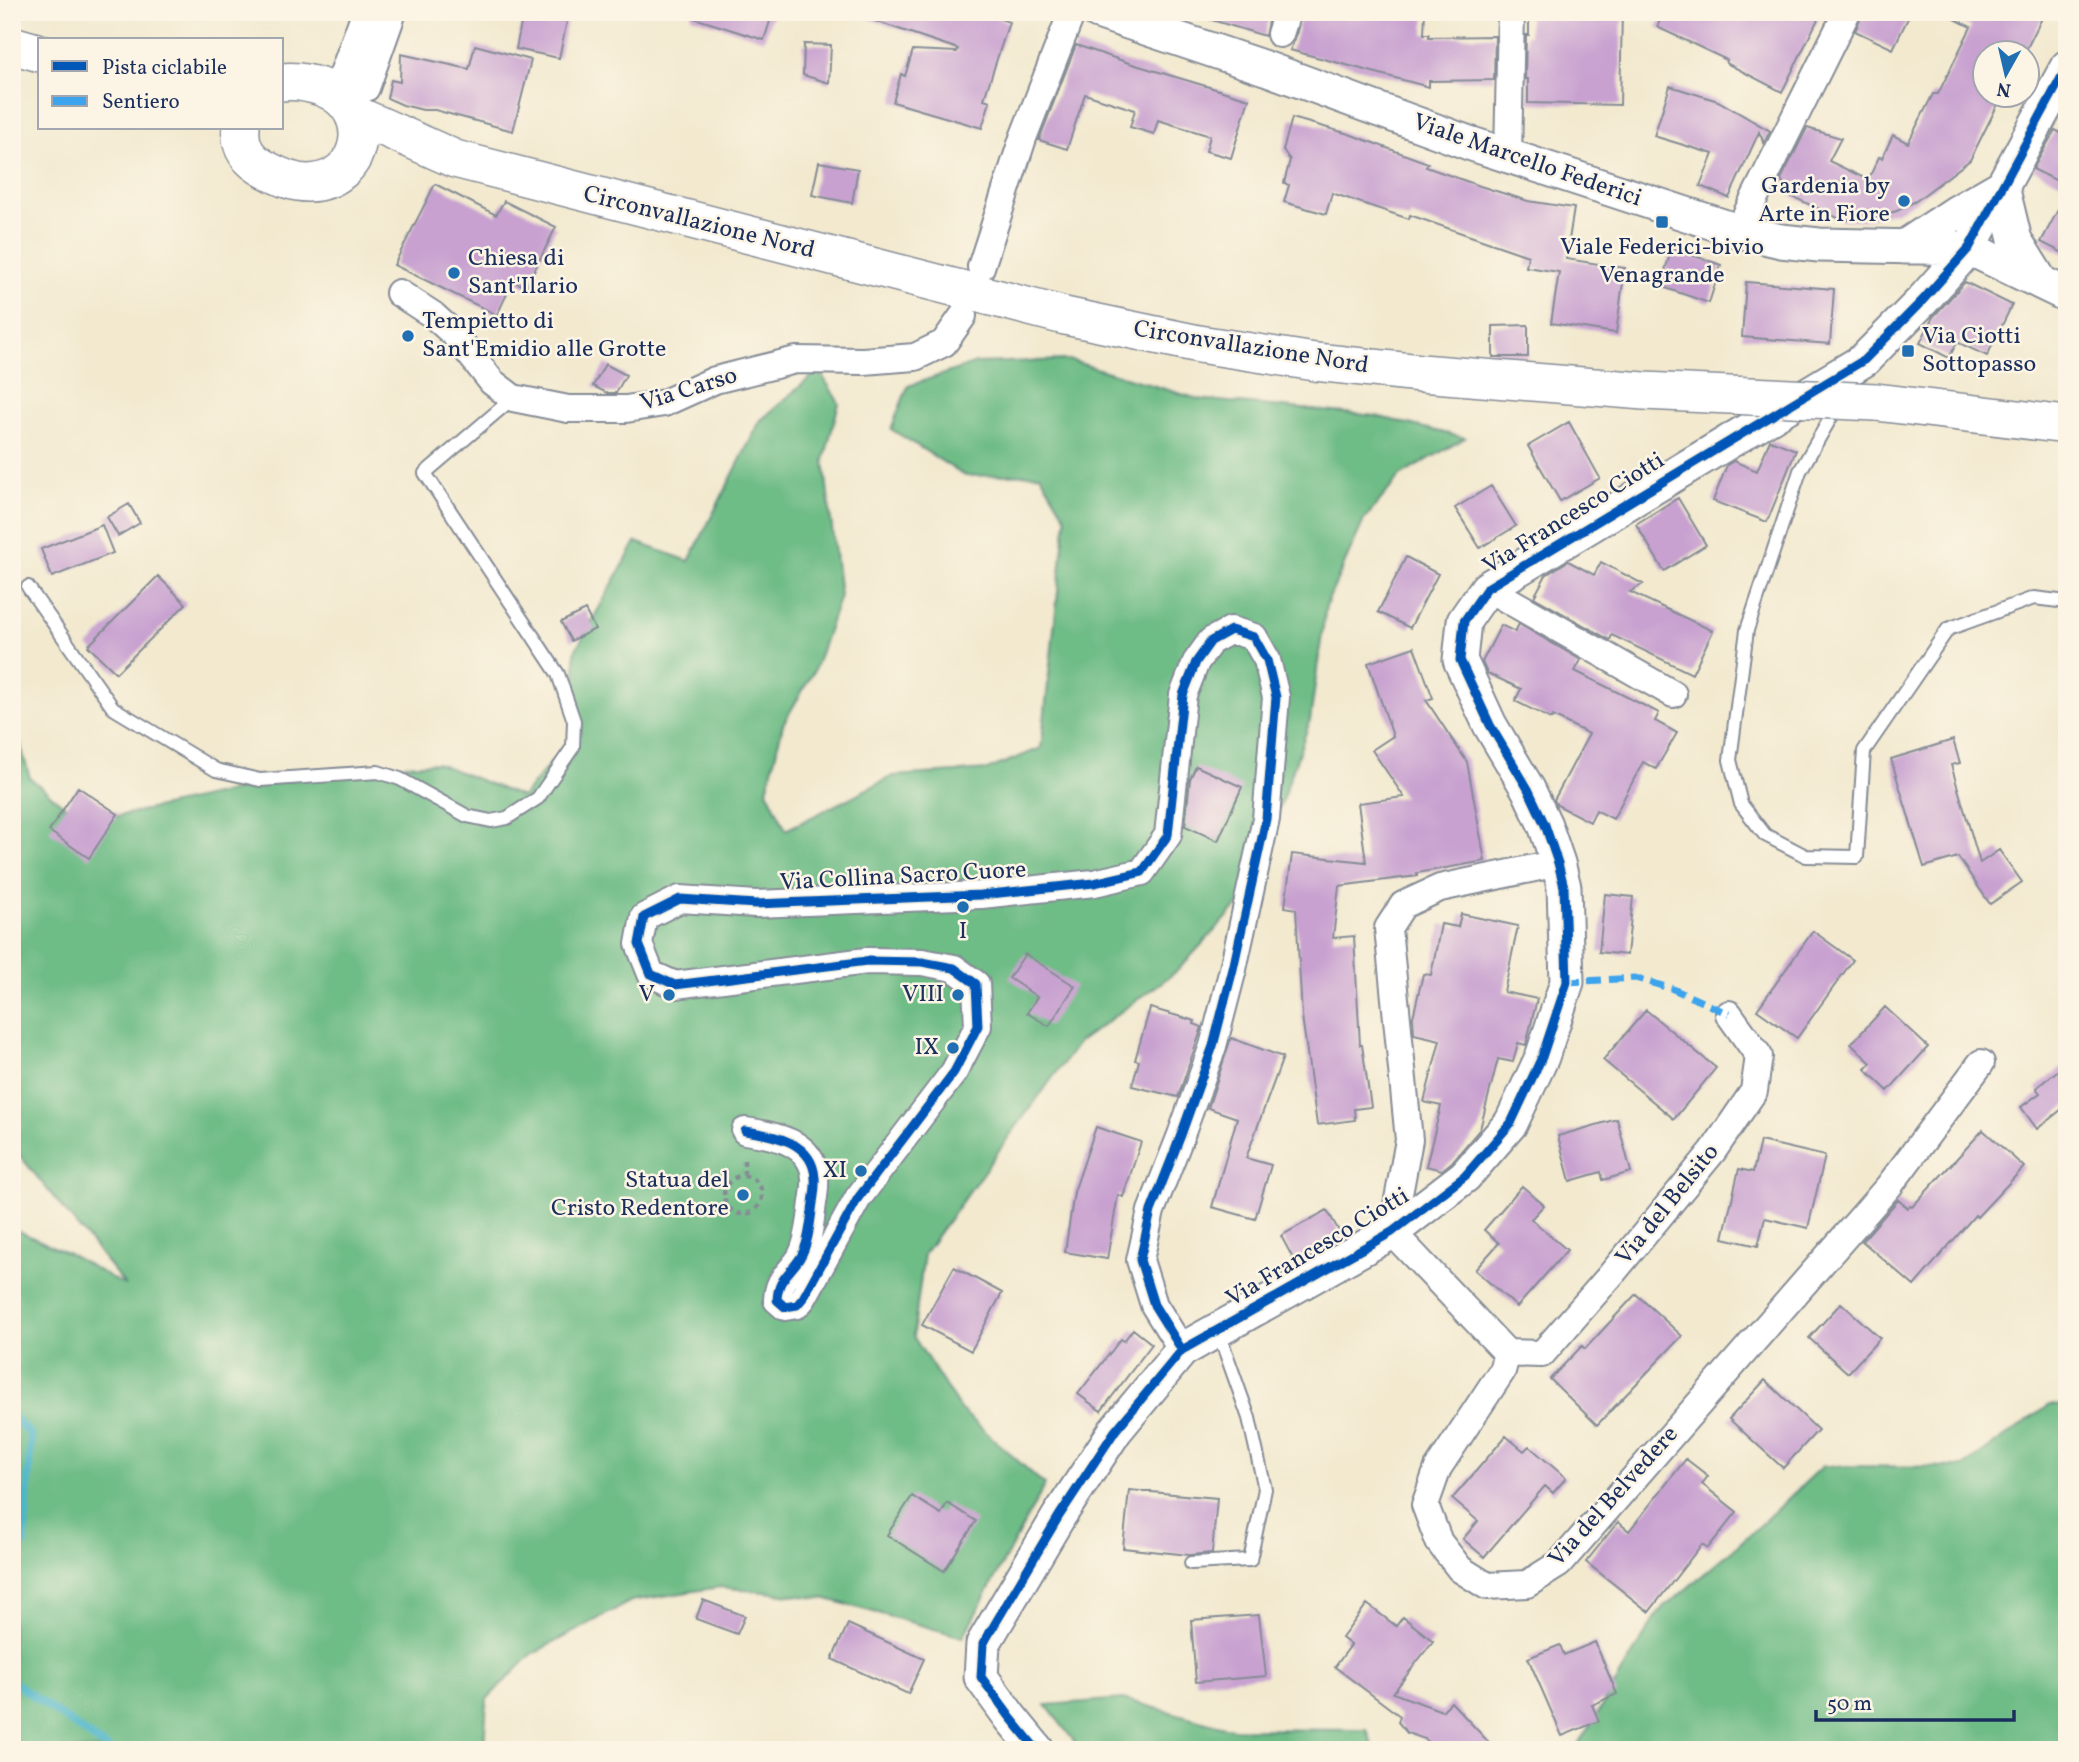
<svg xmlns="http://www.w3.org/2000/svg" width="2079" height="1762" viewBox="0 0 2079 1762" font-family="Vollkorn,serif">
  <style>
    .forest { fill: #6ebc86; stroke: #447672; stroke-width: 2 }
    .lines { fill: none; stroke-linecap: round; stroke-linejoin: round }
    .stream { stroke: #4db6ca; stroke-width: 8 }
    .building { fill: #c8a1d0 }
    .service-casing { stroke: #868c96; stroke-width: 16 }
    .minor-casing { stroke: #868c96; stroke-width: 30 }
    .tertiary-casing { stroke: #868c96; stroke-width: 37 }
    .secondary-casing { stroke: #868c96; stroke-width: 40 }
    .path { stroke: #868c96; stroke-width: 4.5; stroke-dasharray: 5 5; stroke-linecap: butt }
    .service { stroke: #fff; stroke-width: 12 }
    .minor { stroke: #fff; stroke-width: 26 }
    .tertiary { stroke: #fff; stroke-width: 33 }
    .secondary { stroke: #fff; stroke-width: 37 }
    .secondary-bridge-casing { stroke: #868c96; stroke-width: 40; stroke-linecap: butt }
    .secondary-bridge { stroke: #fff; stroke-width: 37 }
    .quiet { stroke: #3da3ed; stroke-width: 7; stroke-dasharray: 14 7; stroke-linecap: butt }
    .cycleway-casing { stroke: #fcf5e5; stroke-width: 13 }
    .cycleway { stroke: #0057b8; stroke-width: 9 }
    .poi-dot { fill: #1f6fb2; stroke: #fcf5e5; stroke-width: 2.5 }
    .labels { text-anchor: middle; dominant-baseline: central; stroke-width: 5; stroke-linejoin: round; paint-order: stroke }
    .street-label { font-size: 24px; fill: #1b2f5e; stroke: #fcf5e5 }
    .poi-label { font-size: 24px; fill: #1b2f5e; stroke: #fcf5e5; text-anchor: end }
  </style>
  <rect width="100%" height="100%" fill="#fcf5e5"/>
  <filter id="ink" filterUnits="userSpaceOnUse"><feTurbulence type="fractalNoise" baseFrequency=".0143" numOctaves="2"/><feDisplacementMap in="SourceGraphic" scale="14" xChannelSelector="R" yChannelSelector="G"/><feConvolveMatrix kernelMatrix="1 2 1 2 8 2 1 2 1" color-interpolation-filters="sRGB"/></filter>
  <filter id="wash" filterUnits="userSpaceOnUse"><feTurbulence type="fractalNoise" baseFrequency=".00686" numOctaves="4" result="noise"/><feDisplacementMap in="SourceGraphic" scale="28" xChannelSelector="R" yChannelSelector="G"/><feGaussianBlur stdDeviation="1.57" result="paint"/><feColorMatrix in="noise" values="0 0 0 0 0 0 0 0 0 0 0 0 0 0 0 0 0 1.4 0 .05"/><feComposite in="paint" operator="in"/></filter>
  <g filter="url(#wash)">
    <rect width="100%" height="100%" fill="#f2e9cf"/>
    <path class="forest" d="M 1069,360 L 1198,399 L 1376,416 L 1465,438 L 1400,476 L 1364,520 L 1326,605 L 1310,721 L 1249,894 L 1177,971 L 1079,1042 L 1005,1142 L 924,1254 L 913,1336 L 960,1409 L 1045,1485 L 963,1637 L 827,1599 L 720,1587 L 631,1601 L 532,1654 L 487,1699 L 484,1748 L 486,1750 L 12,1750 L 12,1228 L 69,1254 L 126,1286 L 12,1146 L 12,716 L 30,778 L 86,823 L 335,769 L 437,763 L 522,797 L 576,733 L 575,651 L 636,542 L 689,561 L 760,421 L 819,370 L 839,403 L 824,460 L 840,596 L 814,671 L 783,724 L 767,790 L 786,830 L 893,776 L 987,770 L 1041,748 L 1066,518 L 1040,474 L 965,476 L 891,429 L 908,386 L 976,363 Z
      M 2049,1405 L 2067,1406 L 2067,1750 L 1575,1750 L 1658,1613 L 1737,1546 L 1823,1466 L 1963,1467 Z
      M 1123,1699 L 1232,1729 L 1367,1730 L 1374,1750 L 1081,1750 L 1046,1705 Z"/>
    <g class="lines">
      <path class="stream" d="M 12,1415 L 31,1436 L 24,1544 L 12,1555
        M 12,1681 L 109,1750"/>
    </g>
    <g id="blocks">
      <path class="building" d="M 692,12 L 773,12 L 764,40 L 691,17 Z
        M 860,12 L 981,12 L 1009,22 L 984,99 L 990,101 L 982,128 L 893,102 L 901,74 L 905,76 L 913,50 L 957,52 L 958,49 L 860,16 Z
        M 1203,12 L 1270,12 L 1265,36 L 1202,17 Z
        M 1302,12 L 1425,12 L 1424,34 L 1429,34 L 1429,37 L 1495,36 L 1494,80 L 1429,81 L 1429,87 L 1290,50 L 1295,39 Z
        M 1529,12 L 1622,12 L 1620,105 L 1528,103 L 1528,79 L 1525,79 L 1526,35 L 1529,35 Z
        M 1664,12 L 1829,12 L 1826,18 L 1820,15 L 1782,92 L 1726,63 L 1727,60 L 1657,27 Z
        M 1863,12 L 1911,12 L 1893,49 L 1855,31 Z
        M 1941,12 L 2045,12 L 2025,52 L 1984,52 L 1984,94 L 2003,94 L 1970,160 L 1916,201 L 1897,211 L 1863,220 L 1842,220 L 1789,195 L 1781,179 L 1807,128 L 1841,138 L 1829,161 L 1868,180 L 1879,157 L 1882,158 L 1893,135 L 1908,143 L 1933,94 L 1938,94 L 1971,27 Z
        M 523,13 L 567,21 L 559,58 L 516,49 Z
        M 804,44 L 831,45 L 829,83 L 803,75 Z
        M 475,45 L 531,60 L 513,131 L 435,110 L 423,110 L 403,105 L 387,98 L 391,80 L 400,82 L 401,54 L 469,69 Z
        M 1076,45 L 1129,63 L 1249,99 L 1231,158 L 1206,151 L 1210,136 L 1158,120 L 1154,134 L 1130,127 L 1135,110 L 1085,94 L 1067,149 L 1039,140 Z
        M 1670,86 L 1718,101 L 1770,131 L 1764,143 L 1759,132 L 1729,198 L 1700,186 L 1713,154 L 1654,136 Z
        M 1292,118 L 1349,134 L 1428,163 L 1426,167 L 1480,186 L 1528,201 L 1574,208 L 1566,259 L 1625,268 L 1616,333 L 1551,323 L 1559,272 L 1526,267 L 1528,256 L 1410,215 L 1409,219 L 1332,193 L 1326,214 L 1284,202 L 1289,185 L 1284,183 L 1290,160 L 1283,150 Z
        M 2055,130 L 2067,136 L 2067,186 L 2033,169 Z
        M 819,162 L 858,169 L 852,203 L 812,195 Z
        M 435,184 L 496,215 L 504,201 L 556,227 L 526,287 L 513,281 L 497,315 L 394,265 Z
        M 2067,193 L 2067,255 L 2041,242 Z
        M 1672,248 L 1721,265 L 1709,303 L 1660,286 Z
        M 1746,282 L 1834,289 L 1830,344 L 1742,337 Z
        M 1965,282 L 2012,305 L 1987,356 L 1957,342 L 1949,358 L 1920,343 L 1933,317 Z
        M 1528,325 L 1528,357 L 1493,357 L 1493,326 Z
        M 605,364 L 626,375 L 616,393 L 607,393 L 593,386 Z
        M 1569,422 L 1600,478 L 1560,501 L 1528,446 Z
        M 1770,440 L 1796,450 L 1767,522 L 1713,501 L 1727,465 L 1734,461 L 1757,471 Z
        M 1491,486 L 1516,526 L 1480,548 L 1455,508 Z
        M 1678,498 L 1706,545 L 1664,571 L 1636,524 Z
        M 129,504 L 140,523 L 118,536 L 107,517 Z
        M 102,525 L 113,553 L 52,577 L 41,549 Z
        M 1406,557 L 1438,574 L 1410,628 L 1378,612 Z
        M 1568,561 L 1594,575 L 1601,562 L 1643,584 L 1630,592 L 1713,631 L 1692,674 L 1612,635 L 1610,640 L 1534,597 L 1546,575 Z
        M 158,576 L 186,604 L 116,673 L 88,646 Z
        M 585,610 L 595,629 L 571,641 L 561,622 Z
        M 1519,624 L 1581,660 L 1575,671 L 1659,713 L 1655,721 L 1677,733 L 1656,769 L 1643,762 L 1613,819 L 1596,810 L 1590,822 L 1557,805 L 1554,800 L 1589,734 L 1553,716 L 1551,719 L 1515,701 L 1521,689 L 1487,673 L 1482,662 L 1501,625 L 1515,632 Z
        M 1414,647 L 1433,698 L 1426,700 L 1467,762 L 1485,861 L 1417,873 L 1417,876 L 1339,886 L 1333,938 L 1354,936 L 1360,1045 L 1362,1045 L 1371,1107 L 1354,1109 L 1355,1120 L 1317,1125 L 1302,1016 L 1296,909 L 1285,907 L 1292,854 L 1366,862 L 1358,803 L 1404,797 L 1372,750 L 1393,736 L 1368,663 Z
        M 1953,740 L 1960,763 L 1951,765 L 1980,863 L 1999,850 L 2022,882 L 1990,904 L 1958,857 L 1924,867 L 1891,759 Z
        M 1196,766 L 1242,787 L 1218,841 L 1185,826 L 1190,779 Z
        M 78,787 L 118,814 L 89,858 L 49,831 Z
        M 1605,894 L 1633,897 L 1627,955 L 1599,952 Z
        M 1461,914 L 1518,926 L 1504,992 L 1537,999 L 1526,1045 L 1518,1043 L 1513,1062 L 1498,1059 L 1480,1129 L 1452,1162 L 1442,1170 L 1426,1166 L 1441,1106 L 1424,1102 L 1440,1040 L 1414,1034 L 1413,1017 L 1423,974 L 1431,975 L 1441,924 L 1458,927 Z
        M 1813,931 L 1853,960 L 1797,1038 L 1757,1010 Z
        M 1025,954 L 1075,986 L 1049,1026 L 1027,1013 L 1037,997 L 1009,978 Z
        M 1885,1007 L 1928,1047 L 1888,1091 L 1865,1069 L 1871,1063 L 1851,1044 Z
        M 1150,1008 L 1195,1021 L 1194,1024 L 1202,1027 L 1178,1097 L 1132,1086 L 1139,1061 L 1135,1060 Z
        M 1646,1010 L 1716,1068 L 1674,1119 L 1603,1060 Z
        M 1231,1038 L 1283,1057 L 1246,1158 L 1271,1165 L 1255,1219 L 1212,1207 L 1237,1118 L 1208,1108 Z
        M 2067,1063 L 2067,1105 L 2037,1129 L 2021,1107 L 2040,1093 L 2036,1088 Z
        M 1617,1119 L 1631,1172 L 1603,1180 L 1601,1172 L 1570,1181 L 1558,1136 Z
        M 1096,1127 L 1141,1142 L 1123,1197 L 1118,1195 L 1107,1259 L 1065,1252 L 1074,1192 Z
        M 1983,1130 L 2024,1167 L 1977,1217 L 1975,1215 L 1914,1286 L 1862,1241 L 1898,1200 L 1908,1208 L 1910,1206 L 1912,1207 Z
        M 1760,1141 L 1825,1156 L 1808,1228 L 1765,1218 L 1758,1246 L 1723,1238 L 1739,1169 L 1753,1172 Z
        M 1522,1186 L 1544,1205 L 1531,1219 L 1567,1250 L 1517,1307 L 1475,1270 L 1499,1243 L 1484,1230 Z
        M 1327,1210 L 1343,1238 L 1296,1264 L 1281,1236 Z
        M 954,1267 L 1002,1293 L 971,1351 L 922,1325 Z
        M 1636,1294 L 1682,1336 L 1597,1425 L 1550,1379 L 1582,1346 L 1585,1349 Z
        M 1841,1303 L 1880,1338 L 1848,1373 L 1809,1338 Z
        M 1133,1329 L 1152,1344 L 1101,1411 L 1078,1394 L 1121,1339 L 1124,1341 Z
        M 1765,1380 L 1818,1430 L 1783,1468 L 1729,1419 Z
        M 1506,1436 L 1524,1451 L 1529,1446 L 1566,1478 L 1553,1493 L 1545,1486 L 1484,1557 L 1463,1539 L 1478,1521 L 1452,1499 Z
        M 1686,1459 L 1708,1476 L 1702,1484 L 1737,1512 L 1708,1548 L 1702,1544 L 1649,1612 L 1586,1562 L 1618,1522 L 1629,1531 Z
        M 1129,1490 L 1217,1498 L 1212,1553 L 1189,1555 L 1123,1548 Z
        M 912,1496 L 941,1514 L 947,1503 L 976,1521 L 944,1571 L 887,1535 Z
        M 703,1600 L 745,1616 L 737,1634 L 696,1619 Z
        M 1367,1604 L 1396,1626 L 1403,1617 L 1433,1641 L 1393,1693 L 1442,1711 L 1451,1702 L 1496,1750 L 1435,1750 L 1425,1739 L 1407,1733 L 1398,1722 L 1400,1716 L 1335,1667 L 1351,1645 L 1342,1638 Z
        M 1259,1615 L 1266,1676 L 1196,1682 L 1191,1620 Z
        M 848,1624 L 924,1659 L 908,1694 L 832,1659 Z
        M 1595,1642 L 1617,1694 L 1592,1705 L 1599,1721 L 1562,1736 L 1528,1658 L 1560,1645 L 1564,1655 Z"/>
    </g>
  </g>
  <g filter="url(#ink)">
    <use href="#blocks" fill-opacity="0" stroke="#868c96" stroke-width="2"/>
    <g class="lines">
      <g class="service-casing">
        <path id="service" d="M 12,22 L 15,12
          M 1838,405 L 1800,471 L 1747,630 L 1730,760 L 1741,804 L 1765,835 L 1806,856 L 1857,857 L 1864,751 L 1948,629 L 2034,598 L 2067,602
          M 28,587 L 113,708 L 216,770 L 260,780 L 378,772 L 400,779 L 467,816 L 491,821 L 507,818 L 538,798 L 573,747 L 574,721 L 558,674 L 425,473 L 513,398
          M 1191,1563 L 1250,1560 L 1265,1489 L 1249,1418 L 1218,1331"/>
      </g>
      <g class="minor-casing">
        <path id="minor" d="M 1280,34 L 1287,12
          M 366,88 L 393,12
          M 1508,156 L 1511,12
          M 1738,231 L 1847,12
          M 981,267 L 1023,138 L 1072,12
          M 399,293 L 433,315 L 455,335 L 492,382 L 513,398 L 568,409 L 626,409 L 664,403 L 715,380 L 796,360 L 863,361 L 915,357 L 944,343 L 963,316
          M 1487,588 L 1673,694
          M 1558,863 L 1440,888 L 1403,905 L 1388,928 L 1409,1140 L 1392,1232 L 1507,1353 L 1502,1371 L 1438,1468 L 1425,1505 L 1439,1542 L 1460,1569 L 1487,1586 L 1527,1584 L 1559,1564 L 1889,1186 L 1981,1063
          M 745,1131 C 774,1135 813,1142 815,1178 C 816,1189 813,1200 812,1211 C 810,1226 808,1245 800,1258 C 789,1275 778,1278 777,1300 L 785,1307 L 797,1305 L 803,1298 L 858,1198 L 954,1072 L 978,1026 L 976,984 L 954,968 L 922,962 L 867,961 L 675,985 L 651,974 L 639,944 L 644,917 L 680,899 L 756,904 L 981,895 L 1094,883 L 1142,872 L 1168,835 L 1183,695 L 1196,662 L 1211,641 L 1231,630 L 1254,637 L 1267,660 L 1276,697 L 1266,819 L 1233,969 L 1213,1046 L 1181,1135 L 1151,1211 L 1140,1260 L 1154,1305 L 1182,1350
          M 1507,1353 L 1542,1354 L 1610,1276 L 1713,1151 L 1754,1091 L 1759,1056 L 1729,1014"/>
      </g>
      <g class="tertiary-casing">
        <path id="tertiary" d="M 1098,12 L 1268,69 L 1469,143 L 1738,231 L 1781,241 L 1819,245 L 1969,248 L 2067,295
          M 342,98 L 345,78 L 369,12
          M 2002,186 L 2015,240 L 2041,282
          M 1904,247 L 1957,212 L 2002,186
          M 1037,1750 L 1010,1717 L 981,1677 L 983,1644 L 1059,1516 L 1115,1431 L 1182,1350 L 1392,1232 L 1465,1176 L 1511,1123 L 1542,1057 L 1567,982 L 1564,887 L 1558,863 L 1545,825 L 1528,789 L 1490,725 L 1460,660 L 1464,621 L 1487,588 L 1864,360 L 1922,301 L 1969,248 L 2067,67"/>
      </g>
      <g class="secondary-casing">
        <path id="secondary" d="M 12,45 L 40,53
          M 354,114 L 455,159 L 1065,316 L 1199,344 L 1315,362 L 1421,373
          M 241,128 C 239,148 249,161 267,170 C 280,177 293,183 308,183 C 364,182 378,110 324,88 C 310,83 296,80 282,82
          M 1876,402 L 2067,425"/>
      </g>
      <path class="path" d="M 744,1175 L 744,1157
        M724 1195a19 19 0 1 1 38 0a19 19 0 1 1-38 0Z"/>
      <use href="#service" class="service"/>
      <use href="#minor" class="minor"/>
      <use href="#tertiary" class="tertiary"/>
      <use href="#secondary" class="secondary"/>
      <g class="secondary-bridge-casing">
        <path id="secondary-bridge" d="M 1421,373 L 1644,391 L 1876,402"/>
      </g>
      <use href="#secondary-bridge" class="secondary-bridge"/>
      <path class="quiet" d="M 1567,982 L 1635,978 L 1673,989 L 1729,1014"/>
      <g class="cycleway-casing">
        <path id="cycleway" d="M 745,1131 C 774,1135 813,1142 815,1178 C 816,1189 813,1200 812,1211 C 810,1226 808,1245 800,1258 C 789,1275 778,1278 777,1300 L 785,1307 L 797,1305 L 803,1298 L 858,1198 L 954,1072 L 978,1026 L 976,984 L 954,968 L 922,962 L 867,961 L 675,985 L 651,974 L 639,944 L 644,917 L 680,899 L 756,904 L 981,895 L 1094,883 L 1142,872 L 1168,835 L 1183,695 L 1196,662 L 1211,641 L 1231,630 L 1254,637 L 1267,660 L 1276,697 L 1266,819 L 1233,969 L 1213,1046 L 1181,1135 L 1151,1211 L 1140,1260 L 1154,1305 L 1182,1350
          M 1037,1750 L 1010,1717 L 981,1677 L 983,1644 L 1059,1516 L 1115,1431 L 1182,1350 L 1392,1232 L 1465,1176 L 1511,1123 L 1542,1057 L 1567,982 L 1564,887 L 1558,863 L 1545,825 L 1528,789 L 1490,725 L 1460,660 L 1464,621 L 1487,588 L 1864,360 L 1922,301 L 1969,248 L 2067,67"/>
      </g>
      <use href="#cycleway" class="cycleway"/>
    </g>
  </g>
  <g class="poi-dot">
    <circle cx="1904" cy="201" r="7"/>
    <rect x="1655" y="215" width="14" height="14" rx="3.5"/>
    <circle cx="454" cy="273" r="7"/>
    <circle cx="408" cy="336" r="7"/>
    <rect x="1901" y="344" width="14" height="14" rx="3.5"/>
    <circle cx="963" cy="907" r="7"/>
    <circle cx="669" cy="995" r="7"/>
    <circle cx="958" cy="995" r="7"/>
    <circle cx="953" cy="1048" r="7"/>
    <circle cx="861" cy="1171" r="7"/>
    <circle cx="743" cy="1195" r="7"/>
  </g>
  <g class="labels">
    <g class="street-label">
      <text transform="translate(1527 161) rotate(19)">Viale Marcello Federici</text>
      <text transform="translate(699 223) rotate(14)">Circonvallazione Nord</text>
      <text transform="translate(1251 348) rotate(9)">Circonvallazione Nord</text>
      <text transform="translate(689 390) rotate(-17)">Via Carso</text>
      <text transform="translate(1574 514) rotate(-32)">Via Francesco Ciotti</text>
      <text transform="translate(903 877) rotate(-3)">Via Collina Sacro Cuore</text>
      <text transform="translate(1668 1205) rotate(-51)">Via del Belsito</text>
      <text transform="translate(1318 1248) rotate(-31)">Via Francesco Ciotti</text>
      <text transform="translate(1614 1497) rotate(-48)">Via del Belvedere</text>
    </g>
    <g class="poi-label">
      <text x="1890" y="187">Gardenia by<tspan x="1890" dy="28">Arte in Fiore</tspan></text>
      <text x="1662" y="248" text-anchor="middle">Viale Federici-bivio<tspan x="1662" dy="28">Venagrande</tspan></text>
      <text x="468" y="259" text-anchor="start">Chiesa di<tspan x="468" dy="28">Sant'Ilario</tspan></text>
      <text x="422" y="322" text-anchor="start">Tempietto di<tspan x="422" dy="28">Sant'Emidio alle Grotte</tspan></text>
      <text x="1922" y="337" text-anchor="start">Via Ciotti<tspan x="1922" dy="28">Sottopasso</tspan></text>
      <text x="963" y="932" text-anchor="middle">I</text>
      <text x="655" y="995">V</text>
      <text x="944" y="995">VIII</text>
      <text x="939" y="1048">IX</text>
      <text x="847" y="1171">XI</text>
      <text x="729" y="1181">Statua del<tspan x="729" dy="28">Cristo Redentore</tspan></text>
    </g>
  </g>
  <rect width="2079" height="1762" fill="none" stroke="#fcf5e5" stroke-width="42"/>
  <rect x="38" y="38" width="245" height="91" fill="#fcf5e5" stroke="#a2a6af" stroke-width="2"/>
  <rect x="52" y="61" width="35" height="10" fill="#0057b8" stroke="#a2a6af" stroke-width="2"/>
  <text x="102" y="74" font-size="21" fill="#1b2f5e">Pista ciclabile</text>
  <rect x="52" y="96" width="35" height="10" fill="#3da3ed" stroke="#a2a6af" stroke-width="2"/>
  <text x="102" y="108" font-size="21" fill="#1b2f5e">Sentiero</text>
  <g transform="translate(2006 74) rotate(188)"><circle r="33" fill="#fcf5e5" stroke="#a2a6af" stroke-width="2"/>
  <path d="M0-5L12 26L0 18L-12 26Z" fill="#1f6fb2"/>
  <text y="-10" font-size="19" font-weight="bold" text-anchor="middle" fill="#1b2f5e">N</text>
  </g>
  <path d="M1816 1710v10h198v-10" fill="none" stroke="#1b2f5e" stroke-width="3.5"/>
  <text x="1827" y="1710" font-size="21" fill="#1b2f5e" stroke="#fcf5e5" stroke-width="5" paint-order="stroke">50 m</text>
</svg>
